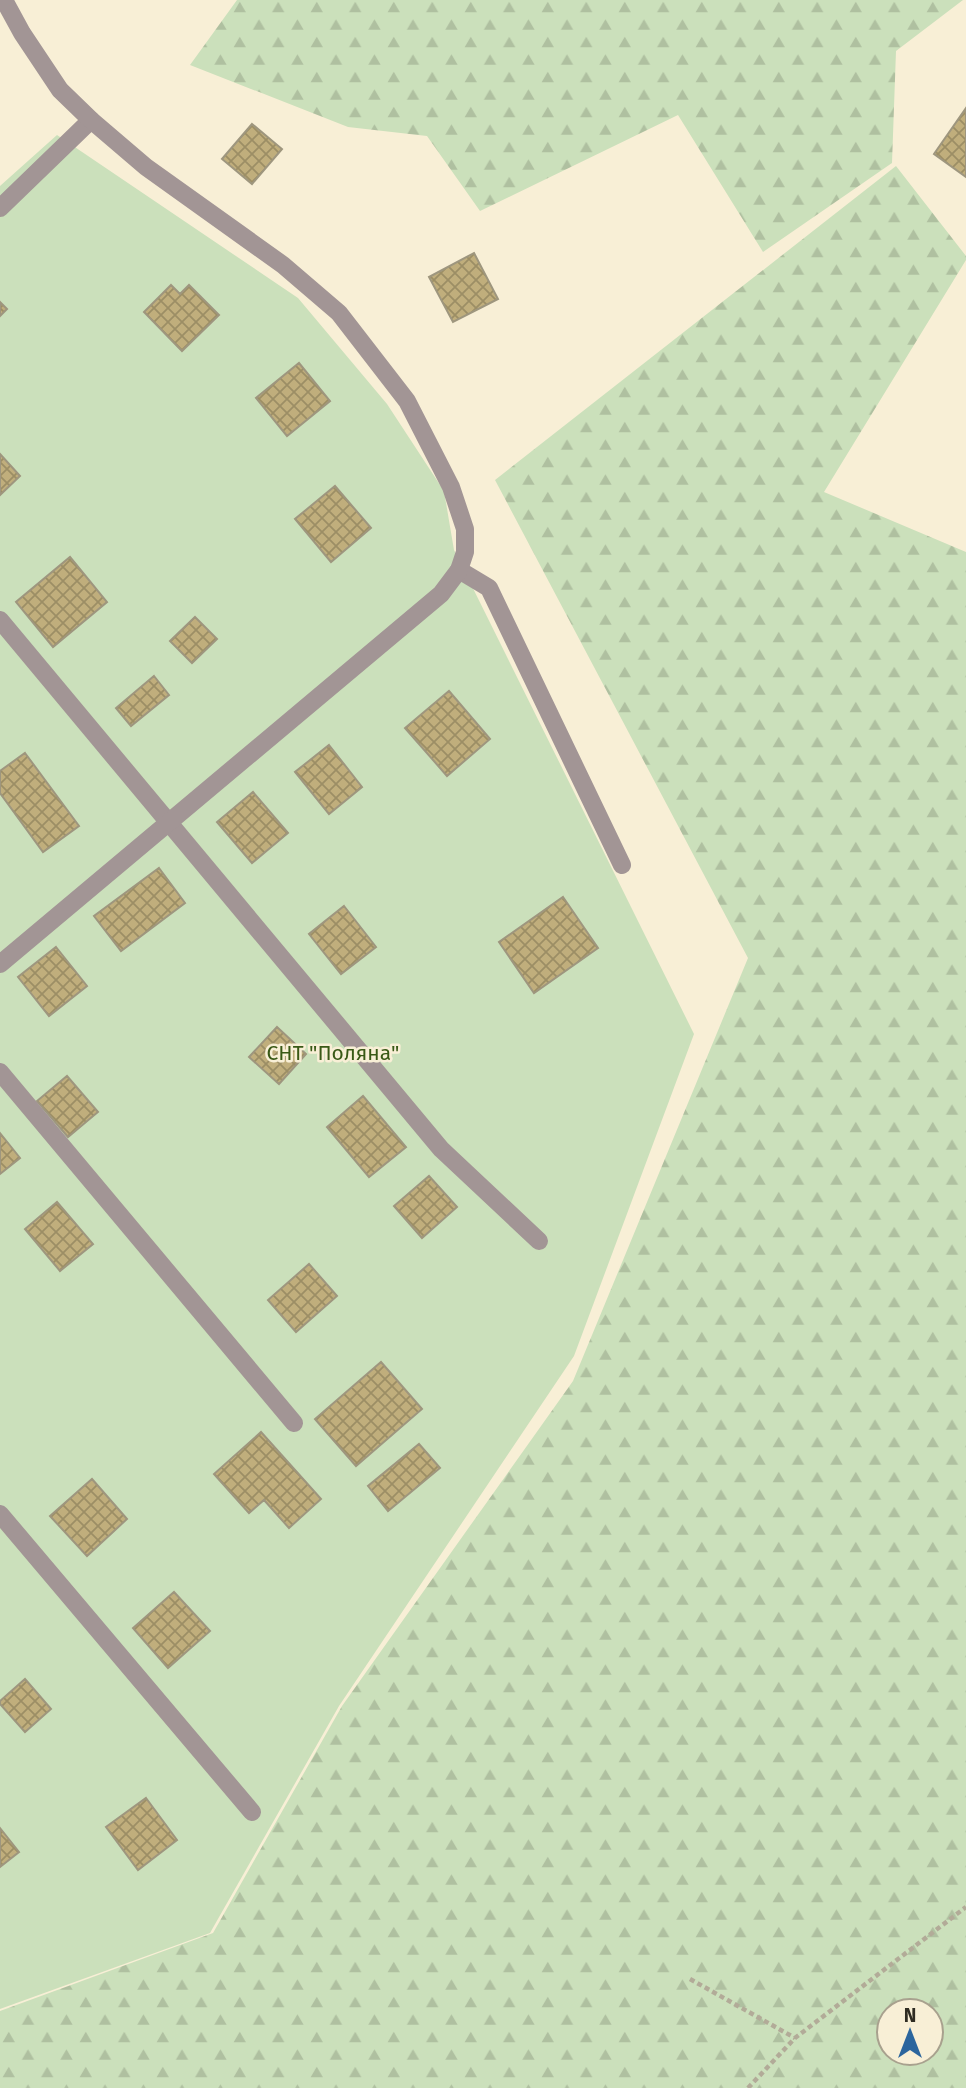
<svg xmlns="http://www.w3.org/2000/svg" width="966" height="2088" viewBox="0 0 966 2088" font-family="'Fira Sans',sans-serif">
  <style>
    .forest { fill: url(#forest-firs); fill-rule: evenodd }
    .garden { fill: #cbe0bb }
    .building { fill: url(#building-cross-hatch); stroke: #9e967e; stroke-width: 2 }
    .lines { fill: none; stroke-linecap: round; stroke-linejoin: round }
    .path { stroke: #b2ab98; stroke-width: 4.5; stroke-dasharray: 5 3.5; stroke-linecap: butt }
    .service { stroke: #a29595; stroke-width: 18 }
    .minor { stroke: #a29595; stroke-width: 18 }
    .labels { text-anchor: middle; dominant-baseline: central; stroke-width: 5; stroke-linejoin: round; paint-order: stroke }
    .park-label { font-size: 21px; fill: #395916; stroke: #f8efd6 }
  </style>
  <defs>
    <pattern id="forest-firs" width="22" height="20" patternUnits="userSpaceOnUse" patternTransform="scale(1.75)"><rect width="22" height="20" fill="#cbe0bb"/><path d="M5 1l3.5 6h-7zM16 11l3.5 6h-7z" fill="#afc0a0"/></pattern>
    <pattern id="building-cross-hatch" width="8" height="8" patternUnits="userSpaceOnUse" patternTransform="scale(1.75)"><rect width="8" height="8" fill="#c0ae7c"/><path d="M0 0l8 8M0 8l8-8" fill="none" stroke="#9c8e65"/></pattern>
  </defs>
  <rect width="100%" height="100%" fill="#f8efd6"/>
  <path class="forest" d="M 237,0 L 963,0 L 896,51 L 892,163 L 763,252 L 678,115 L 480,211 L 427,136 L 348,127 L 190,65 Z
    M 896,166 L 966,256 L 966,260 L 824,492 L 966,552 L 966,2088 L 0,2088 L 0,2011 L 213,1933 L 342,1706 L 573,1381 L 748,958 L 495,480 ZM 931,2011 L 931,2053 L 889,2053 L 889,2011 Z"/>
  <path class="garden" d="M 57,135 L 298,298 L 387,404 L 444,491 L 454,550 L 694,1034 L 574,1356 L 339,1706 L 210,1933 L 0,2009 L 0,186 Z"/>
  <path class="building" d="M 966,108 L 966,177 L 934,154 Z
    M 252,124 L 282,149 L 252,184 L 222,159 Z
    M 474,253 L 498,299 L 453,322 L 429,277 Z
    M 171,285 L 180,294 L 189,285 L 219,315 L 182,351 L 144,312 Z
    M 0,302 L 7,309 L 0,316 Z
    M 299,363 L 330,401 L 287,436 L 256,398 Z
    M 0,454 L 20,476 L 0,495 Z
    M 335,486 L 371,528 L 331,562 L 295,519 Z
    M 70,557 L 107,602 L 53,647 L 16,602 Z
    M 195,617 L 217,639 L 192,663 L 170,641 Z
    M 154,676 L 169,695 L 131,726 L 116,708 Z
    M 449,691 L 490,739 L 447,776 L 405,728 Z
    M 329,745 L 362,787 L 329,814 L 295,772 Z
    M 25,753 L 79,826 L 43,852 L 0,793 L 0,771 Z
    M 253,792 L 288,833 L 252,863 L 217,822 Z
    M 159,868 L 185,903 L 121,951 L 94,916 Z
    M 563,897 L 598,948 L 534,993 L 499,942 Z
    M 344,906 L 376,947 L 341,974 L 309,934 Z
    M 56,947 L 87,986 L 49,1016 L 18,977 Z
    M 277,1027 L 306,1054 L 279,1084 L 249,1057 Z
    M 67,1076 L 98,1112 L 68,1137 L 37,1101 Z
    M 363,1096 L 406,1147 L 369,1177 L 327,1127 Z
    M 0,1133 L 20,1158 L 0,1174 Z
    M 429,1176 L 457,1207 L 422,1238 L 394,1206 Z
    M 57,1202 L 93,1244 L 60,1271 L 25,1229 Z
    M 309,1264 L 337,1296 L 296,1332 L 268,1300 Z
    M 381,1362 L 422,1409 L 356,1466 L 315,1419 Z
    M 261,1432 L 321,1499 L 289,1528 L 264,1500 L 249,1513 L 214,1474 Z
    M 419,1444 L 440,1468 L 388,1511 L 368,1486 Z
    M 92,1479 L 127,1519 L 87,1556 L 50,1516 Z
    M 174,1592 L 210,1631 L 168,1668 L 133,1628 Z
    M 25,1679 L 51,1709 L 25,1732 L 0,1704 L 0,1701 Z
    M 146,1798 L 177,1840 L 138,1870 L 106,1827 Z
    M 0,1828 L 19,1852 L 0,1867 Z"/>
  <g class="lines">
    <path class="path" d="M 690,1979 L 795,2038
      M 748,2088 L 795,2038 L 966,1907"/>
    <path class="service" d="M 0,208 L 91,120
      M 459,570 L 489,588 L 622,865
      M 0,620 L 441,1149 L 539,1241
      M 0,1072 L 294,1423
      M 0,1514 L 252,1812"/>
    <path class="minor" d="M 0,964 L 441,594 L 459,570 L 465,552 L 465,529 L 451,487 L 407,401 L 339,313 L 283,265 L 146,167 L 91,120 L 60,90 L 22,33 L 4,0"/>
  </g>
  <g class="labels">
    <g class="park-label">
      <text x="333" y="1053">СНТ "Поляна"</text>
    </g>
  </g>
  <g transform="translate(910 2032)"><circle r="33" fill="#f8efd6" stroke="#a8a18e" stroke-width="2"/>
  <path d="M0-5L12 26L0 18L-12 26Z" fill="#2b659d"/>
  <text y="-10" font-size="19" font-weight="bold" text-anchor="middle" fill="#2f2c22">N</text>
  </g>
</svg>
